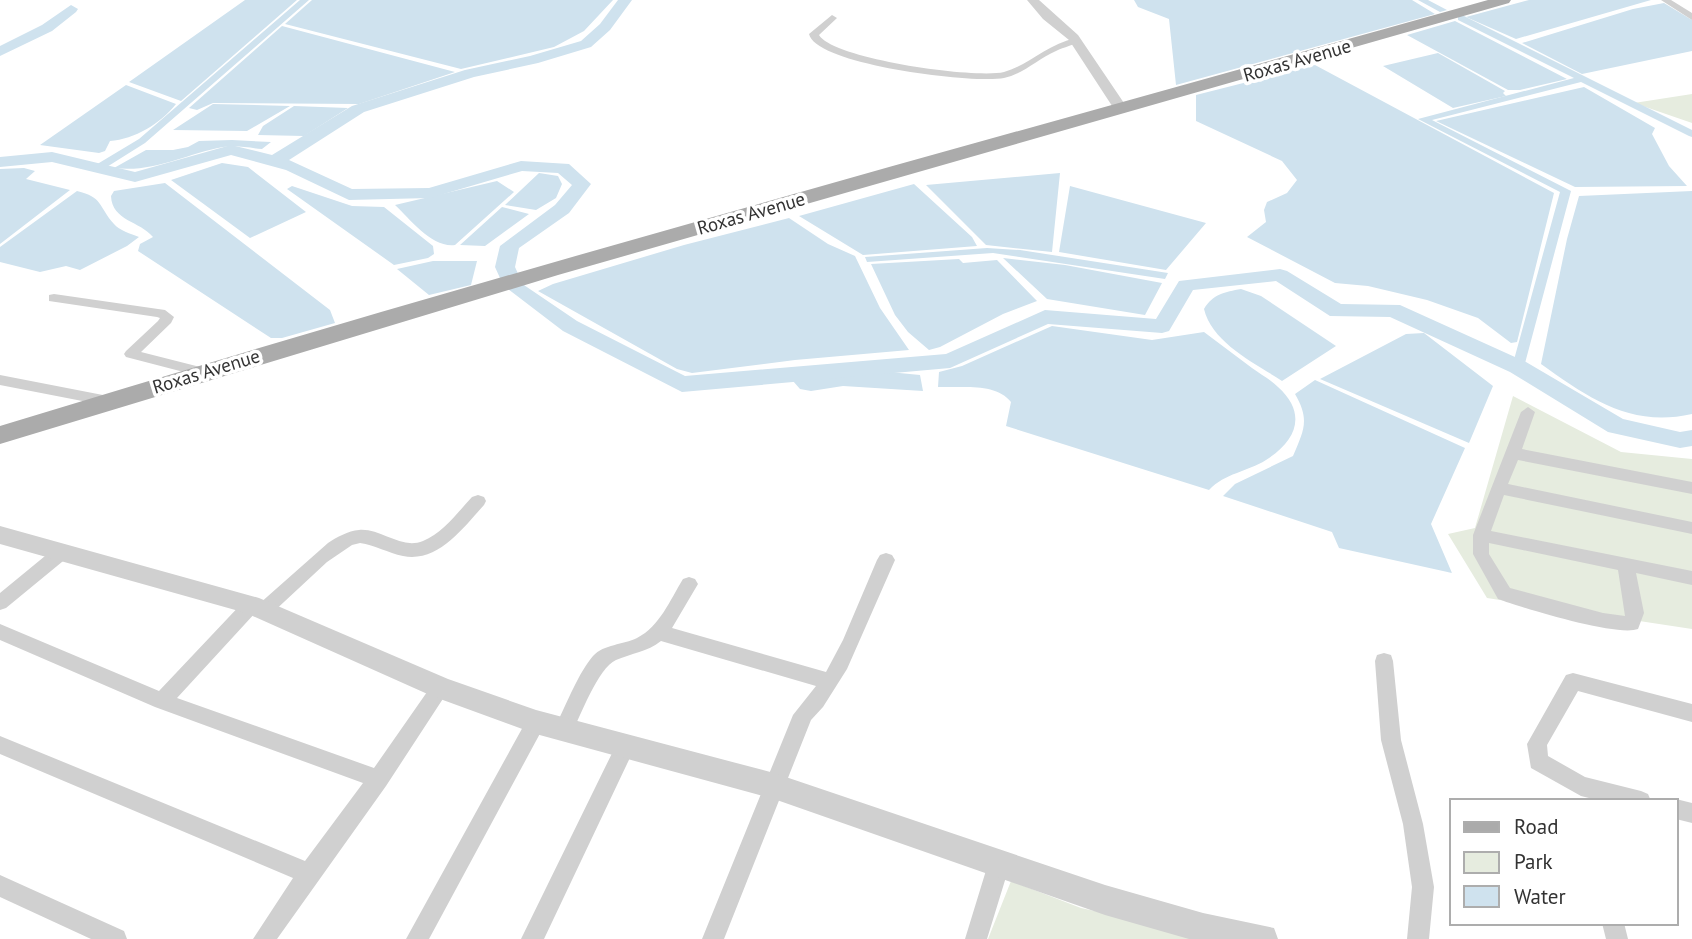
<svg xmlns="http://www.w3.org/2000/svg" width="1692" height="939" viewBox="0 0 1692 939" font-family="'PT Sans',sans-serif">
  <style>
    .green { fill: #e6ecdf }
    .water { fill: #cfe2ee }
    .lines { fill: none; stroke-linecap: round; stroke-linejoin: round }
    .canal { fill: #cfe2ee; fill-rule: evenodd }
    .river { fill: #cfe2ee; fill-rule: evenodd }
    .minor { fill: #d0d0d0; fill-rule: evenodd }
    .tertiary { fill: #d0d0d0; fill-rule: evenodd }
    .primary { fill: #ababab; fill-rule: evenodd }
    .labels { text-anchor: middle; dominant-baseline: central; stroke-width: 7; stroke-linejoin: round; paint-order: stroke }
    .far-street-label { font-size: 19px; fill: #333; stroke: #fff }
  </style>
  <rect width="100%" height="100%" fill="#fff"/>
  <path class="green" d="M 1692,94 L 1692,123 L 1634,103 Z
    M 1513,396 L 1621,452 L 1692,459 L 1692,629 L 1487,598 L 1448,534 L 1475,528 Z
    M 1011,881 L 1081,908 L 1222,939 L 988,939 Z"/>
  <path class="water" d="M 245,0 L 297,0 L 181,101 L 129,82 Z
    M 312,0 L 613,0 L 584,31 L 554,47 L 461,69 L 285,24 Z
    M 1134,0 L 1412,0 L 1435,14 L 1176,85 L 1169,19 L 1138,7 Z
    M 1529,0 L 1651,0 L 1516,39 L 1466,17 Z
    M 1664,3 L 1692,20 L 1692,51 L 1582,74 L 1522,43 L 1633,9 Z
    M 1455,21 L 1567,79 L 1520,90 L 1508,90 L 1407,35 Z
    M 282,26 L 455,72 L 359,104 L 213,103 L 197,110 L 189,108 Z
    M 1438,53 L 1505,91 L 1503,93 L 1506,96 L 1453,108 L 1383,66 Z
    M 1315,65 L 1554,193 L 1517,342 L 1511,343 L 1478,318 L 1427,300 L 1368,286 L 1335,283 L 1247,237 L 1266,222 L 1264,210 L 1267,202 L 1287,193 L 1297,180 L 1282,161 L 1196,121 L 1196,95 Z
    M 126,85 L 176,104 C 160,124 135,139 110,141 L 105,151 L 99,153 L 40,145 Z
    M 1584,87 L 1655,128 L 1652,134 L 1669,166 L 1687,186 L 1575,187 L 1436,121 Z
    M 213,104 L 290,106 L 247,131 L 173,130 Z
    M 294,106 L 348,108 L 304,136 L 258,135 L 263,126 Z
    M 232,140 L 271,142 L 262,149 C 250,148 236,145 223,147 C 185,154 154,173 114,168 L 146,150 L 173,150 L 188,147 L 199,141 Z
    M 222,163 L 248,167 L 306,212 L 250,238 L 171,180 Z
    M 24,168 L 35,171 L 26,179 L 70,190 L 0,244 L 0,169 Z
    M 539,173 L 558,176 L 562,184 L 556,198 L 536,210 L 505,205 Z
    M 1060,173 L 1052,252 L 986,245 L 926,185 Z
    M 497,181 L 514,192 L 455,245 C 432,248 411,220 395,205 Z
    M 165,183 L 330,310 L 335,323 L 282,338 L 271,338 L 138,251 L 140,244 L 153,237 C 140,221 112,221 111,196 L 114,191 Z
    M 914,184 L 972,237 L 977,246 L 863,255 L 799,216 Z
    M 292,186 L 352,206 L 384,207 L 433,246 L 434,254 L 428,258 L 394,265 L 287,189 Z
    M 1070,186 L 1206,223 L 1166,270 L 1059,252 Z
    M 77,191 C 103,197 98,206 114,224 C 119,230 131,234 139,237 L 127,246 L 80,270 L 66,266 L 40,272 L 0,262 L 0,247 Z
    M 1692,191 L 1692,414 C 1630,428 1589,398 1541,364 L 1567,239 L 1579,196 Z
    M 502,207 L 529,214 L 485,246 L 460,245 Z
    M 789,218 L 828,244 L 855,256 L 880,308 L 909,350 L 795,360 L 692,373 L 677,369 L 538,291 L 553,284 L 684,245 Z
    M 987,248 L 1020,250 L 1168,273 L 1165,279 L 993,253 L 867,262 L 865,257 Z
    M 1003,258 L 1065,265 L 1162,283 L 1145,315 L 1047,299 Z
    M 959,259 L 963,263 L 997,260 L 1037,301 L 1003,314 L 940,347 L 929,350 L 908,332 L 895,315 L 871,264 Z
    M 433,261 L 477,261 L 471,285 L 429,295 L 397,269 Z
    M 1241,289 L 1261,296 L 1336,346 L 1282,381 C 1255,363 1212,343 1204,309 C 1213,294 1225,292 1241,289 Z
    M 1052,326 L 1152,340 L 1204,332 C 1220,344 1236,356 1252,368 C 1260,374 1270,379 1278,387 C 1308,414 1296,441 1266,460 C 1247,472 1225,473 1209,490 L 1006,426 L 1011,402 C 996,382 960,388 938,387 L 939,372 L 962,366 Z
    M 1424,333 L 1493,386 L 1469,443 L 1320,379 L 1406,334 Z
    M 889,372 L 920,375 L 923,391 L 843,386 L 811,391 L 800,389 L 793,381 Z
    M 1315,380 L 1465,448 L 1431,524 L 1452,573 L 1339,548 L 1332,532 L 1223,496 L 1235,484 L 1293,456 C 1304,430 1310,420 1295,394 Z"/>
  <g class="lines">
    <path class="canal" d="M 300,0 L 309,0 L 145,143 L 102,170 L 94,170 L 94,166 L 139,139 Z
      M 1418,0 L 1428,0 L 1447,10 L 1440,12 Z
      M 1458,16 L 1464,16 L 1692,130 L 1692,137 L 1689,136 L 1581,82 L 1432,120 L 1571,191 L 1524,367 L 1518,371 L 1512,367 L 1560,192 L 1418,119 L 1574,78 L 1458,20 Z"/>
    <path class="river" d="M 618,0 L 632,0 L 610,30 L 591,47 L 538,63 L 474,77 L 364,112 L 289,160 L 352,189 L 429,188 L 521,161 L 569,164 L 591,184 L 569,213 L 519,248 L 515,267 L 520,278 L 518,281 L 577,321 L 685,376 L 946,354 L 1045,310 L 1156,319 L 1179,281 L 1280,269 L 1287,271 L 1341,304 L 1400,305 L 1526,362 L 1623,419 L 1680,432 L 1692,430 L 1692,446 L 1680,448 L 1608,432 L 1510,372 L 1390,317 L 1330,316 L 1276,281 L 1193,290 L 1169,331 L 1162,333 L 1048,324 L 950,368 L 682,392 L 563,331 L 504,286 L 506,283 L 500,278 L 495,267 L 500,246 L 555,205 L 572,185 L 558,173 L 522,171 L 430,198 L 349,200 L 286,170 L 231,155 L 135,182 L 52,162 L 0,167 L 0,157 L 52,152 L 135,172 L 231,145 L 272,155 L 352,106 L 465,70 L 530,56 L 581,41 L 600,24 Z
      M 71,5 L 78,9 L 76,12 L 52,31 L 0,56 L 0,46 L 42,25 Z"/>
    <path class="minor" d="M 1661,0 L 1671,0 L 1692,13 L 1692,20 Z
      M 832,15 L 837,18 L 819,35 C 833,59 975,79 1004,72 C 1029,65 1046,45 1076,38 L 1081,41 C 1074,45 1064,47 1056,51 C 1038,59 1023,74 1004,78 C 974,84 816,65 809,34 Z
      M 54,294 L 165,310 L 174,317 L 171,323 L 141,352 L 208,369 L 210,372 L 203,377 L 126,357 L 124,354 L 126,351 L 158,321 L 160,318 L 157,317 L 49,301 L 49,295 Z
      M 0,375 L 108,396 L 115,401 L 108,406 L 0,385 Z
      M 1528,407 L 1535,412 L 1522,449 L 1692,482 L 1692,494 L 1518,460 L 1508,484 L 1692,522 L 1692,534 L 1504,495 L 1491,531 L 1692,571 L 1692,585 L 1636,573 L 1644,613 L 1638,629 C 1617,637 1523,608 1498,599 L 1473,554 L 1473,535 L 1521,412 ZM 1489,543 L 1618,570 L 1625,616 L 1603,613 L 1510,588 L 1489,554 Z
      M 478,495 L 484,497 L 486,501 L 484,505 C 463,528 438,563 403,556 C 388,553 375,545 360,543 L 352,545 L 327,562 L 270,615 L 264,617 L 256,612 L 177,698 L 374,768 L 434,682 L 441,680 L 448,682 L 450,688 L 386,786 L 277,939 L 253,939 L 293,878 L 0,754 L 0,736 L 305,861 L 363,783 L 155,707 L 0,640 L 0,624 L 159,691 L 245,600 L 251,598 L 259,604 L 328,543 C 337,537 348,531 359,530 C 381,528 401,550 423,541 C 443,533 458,512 472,497 Z
      M 62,545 L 68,547 L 70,552 L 68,557 L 6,608 L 0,610 L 0,593 L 56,547 Z
      M 886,553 L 892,555 L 895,560 L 847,669 L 823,707 L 811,720 L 724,939 L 702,939 L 793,715 L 816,686 L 661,641 C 647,652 632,653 616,660 C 598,668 580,717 571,735 L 564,738 L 557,735 L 554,729 L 557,723 C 567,703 579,672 593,656 C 604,644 623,645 637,638 C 660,626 670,600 683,579 L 689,577 L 695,579 L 698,584 L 672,628 L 826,672 L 843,640 L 877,560 L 880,555 Z
      M 1384,653 L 1391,655 L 1393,661 L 1401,740 L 1423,824 L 1434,887 L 1429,939 L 1407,939 L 1412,887 L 1403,824 L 1381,740 L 1375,661 L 1377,655 Z
      M 1573,673 L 1692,704 L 1692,722 L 1578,691 L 1547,745 L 1548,756 L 1585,777 L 1641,791 L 1648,794 L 1651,801 L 1601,801 L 1581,796 L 1531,768 L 1527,744 L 1566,675 Z
      M 536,713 L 543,716 L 546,722 L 543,728 L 429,939 L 406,939 L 529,716 Z
      M 626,736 L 633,739 L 636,745 L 544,939 L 521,939 L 619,739 Z
      M 1676,799 L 1692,803 L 1692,823 L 1676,819 L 1676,801 L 1672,801 Z
      M 999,853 L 1007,856 L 1010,864 L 987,939 L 965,939 L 988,864 L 991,856 Z
      M 0,875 L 124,931 L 127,939 L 91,939 L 0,897 Z
      M 1602,923 L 1624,923 L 1628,939 L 1606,939 Z"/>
    <path class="tertiary" d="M 1027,0 L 1039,0 L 1078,35 L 1128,109 L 1126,112 L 1116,112 L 1069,40 L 1043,19 Z
      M 0,526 L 259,598 L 448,679 L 536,710 L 774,773 L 1105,885 L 1203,913 L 1274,928 L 1278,939 L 1189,939 L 1105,915 L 774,799 L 536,734 L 432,696 L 246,613 L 0,544 Z"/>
    <path class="primary" d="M 1488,0 L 1511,0 L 1509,3 L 558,275 L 0,444 L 0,426 C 493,275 991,139 1488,0 Z"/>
  </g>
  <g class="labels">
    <g class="far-street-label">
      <text transform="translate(1297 60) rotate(-16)">Roxas Avenue</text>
      <text transform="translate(751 213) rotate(-16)">Roxas Avenue</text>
      <text transform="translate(206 371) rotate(-17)">Roxas Avenue</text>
    </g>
  </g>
  <rect x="1450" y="799" width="228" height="126" fill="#ffffff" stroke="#adadad" stroke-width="2"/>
  <rect x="1464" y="822" width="35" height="10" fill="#ababab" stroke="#adadad" stroke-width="2"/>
  <text x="1514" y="834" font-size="21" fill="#333333">Road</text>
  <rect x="1464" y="852" width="35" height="21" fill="#e6ecdf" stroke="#adadad" stroke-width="2"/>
  <text x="1514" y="869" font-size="21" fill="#333333">Park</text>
  <rect x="1464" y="886" width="35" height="21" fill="#cfe2ee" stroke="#adadad" stroke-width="2"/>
  <text x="1514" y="904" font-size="21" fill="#333333">Water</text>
</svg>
